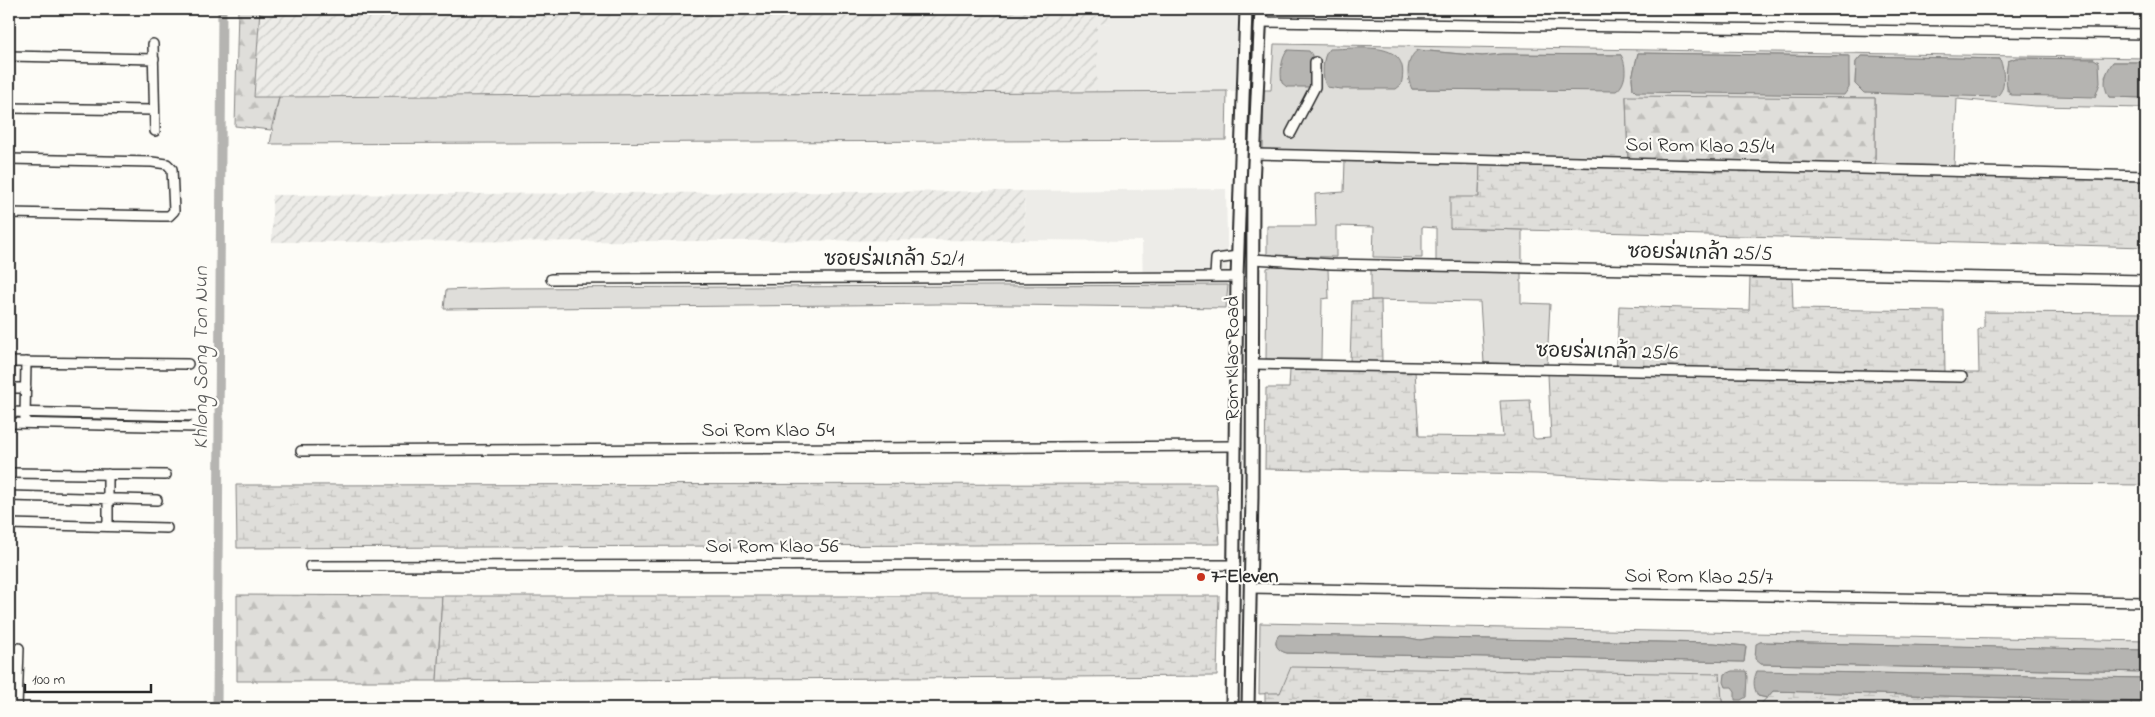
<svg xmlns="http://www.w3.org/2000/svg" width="2155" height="717" viewBox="0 0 2155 717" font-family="'Indie Flower','Playpen Sans Thai',sans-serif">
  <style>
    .built { fill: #edece8 }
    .industrial { fill: url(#industrial-furrows) }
    .grass { fill: #dfdeda; stroke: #858482; fill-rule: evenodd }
    .forest { fill: url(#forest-firs); stroke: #858482 }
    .wetland { fill: url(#wetland-marsh); stroke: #858482 }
    .water { fill: #b5b4b1; stroke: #7e7d7b }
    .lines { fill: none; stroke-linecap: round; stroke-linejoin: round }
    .canal { stroke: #b5b4b1; stroke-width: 9 }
    .minor-casing { stroke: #2b2b2b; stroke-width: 12 }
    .major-casing { stroke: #2b2b2b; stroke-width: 15 }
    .minor { stroke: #fdfcf7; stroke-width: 9 }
    .major { stroke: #fdfcf7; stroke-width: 11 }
    .poi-dot { fill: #c8321e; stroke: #fdfcf7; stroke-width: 2 }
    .labels { text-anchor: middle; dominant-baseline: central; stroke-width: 4.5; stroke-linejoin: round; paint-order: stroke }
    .street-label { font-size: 20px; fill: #2b2b2b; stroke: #fdfcf7 }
    .poi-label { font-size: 20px; font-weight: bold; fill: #2b2b2b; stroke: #fdfcf7; text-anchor: start }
    .water-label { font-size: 21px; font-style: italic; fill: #5b5b5a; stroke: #fdfcf7 }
  </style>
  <defs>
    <pattern id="industrial-furrows" width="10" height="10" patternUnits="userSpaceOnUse" patternTransform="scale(1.25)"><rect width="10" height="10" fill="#edece8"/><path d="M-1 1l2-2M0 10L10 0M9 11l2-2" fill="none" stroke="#cbcbc7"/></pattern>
    <pattern id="forest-firs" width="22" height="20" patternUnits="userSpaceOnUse" patternTransform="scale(1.25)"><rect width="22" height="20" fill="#dfdeda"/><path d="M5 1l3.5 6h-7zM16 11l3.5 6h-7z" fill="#c0bfbb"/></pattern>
    <pattern id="wetland-marsh" width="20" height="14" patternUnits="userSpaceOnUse" patternTransform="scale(1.25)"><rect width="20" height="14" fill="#dfdeda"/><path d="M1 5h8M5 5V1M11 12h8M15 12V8" fill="none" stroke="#c0bfbb"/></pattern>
  </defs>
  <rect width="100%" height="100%" fill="#fdfcf7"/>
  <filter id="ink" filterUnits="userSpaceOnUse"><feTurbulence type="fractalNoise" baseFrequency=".02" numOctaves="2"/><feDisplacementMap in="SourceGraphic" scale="10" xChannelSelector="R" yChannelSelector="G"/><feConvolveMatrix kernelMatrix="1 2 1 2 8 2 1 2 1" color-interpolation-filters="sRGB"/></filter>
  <g filter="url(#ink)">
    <path class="built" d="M 1112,9 L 1239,9 L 1236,91 L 1097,92 L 1097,24 L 1112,23 Z
      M 1226,189 L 1228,285 L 1143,286 L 1142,241 L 1025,240 L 1024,191 Z"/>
    <path class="industrial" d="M 260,9 L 1112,9 L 1112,23 L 1097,24 L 1097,92 L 254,97 Z
      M 1024,191 L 1025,240 L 272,242 L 272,195 Z"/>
    <path class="grass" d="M 1274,44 L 2146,58 L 2146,62 L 2113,62 L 2105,77 L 2109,97 L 2146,98 L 2146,108 L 2035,106 L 1957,99 L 1954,166 L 1875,164 L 1875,98 L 1626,97 L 1628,160 L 1263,151 L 1264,90 L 1271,90 ZM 1418,50 L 1483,56 L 1502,54 L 1621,55 L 1521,90 L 1412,89 ZM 1638,53 L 1848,56 L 1849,87 L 1633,89 L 1632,78 ZM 1861,56 L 2000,59 L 1865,93 L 1855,84 L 1856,62 ZM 2016,58 L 2094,59 L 2007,91 L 2007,69 L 2008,61 Z
      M 1227,91 L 1226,140 L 270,144 L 279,97 Z
      M 1345,160 L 1480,162 L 1479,197 L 1450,228 L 1522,230 L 1522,263 L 1436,263 L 1436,228 L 1422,227 L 1422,258 L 1373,257 L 1374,227 L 1336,226 L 1336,257 L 1267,256 L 1267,226 L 1316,226 L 1315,194 L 1344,192 Z
      M 1273,266 L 1328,269 L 1329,298 L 1322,299 L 1321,359 L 1266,359 L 1267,268 Z
      M 1371,268 L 1521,270 L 1521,303 L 1550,304 L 1547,365 L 1484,363 L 1480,302 L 1371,300 Z
      M 1228,285 L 1226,308 L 940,304 L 444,309 L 446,290 L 501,288 Z
      M 1260,623 L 2146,641 L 2146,650 L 2123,650 L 1760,642 L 1761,664 L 2146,672 L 2146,678 L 1817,672 L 1758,696 L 1767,698 L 1757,708 L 1728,708 L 1722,701 L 1720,674 L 1259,694 ZM 1279,635 L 1405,637 L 1420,640 L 1432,638 L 1714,643 L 1746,646 L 1744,662 L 1287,653 C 1278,651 1272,644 1279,635 Z"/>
    <path class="forest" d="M 238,9 L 260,9 L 254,97 L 279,97 L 271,130 L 235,126 Z
      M 1626,96 L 1875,98 L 1875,164 L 1628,160 Z
      M 237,595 L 442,596 L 437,681 L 237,681 Z"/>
    <path class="wetland" d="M 1480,162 L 2146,180 L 2146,247 L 1450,228 L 1450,197 L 1479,197 Z
      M 1750,276 L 1792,277 L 1793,309 L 1944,311 L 1945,373 L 1979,373 L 1978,330 L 1984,327 L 1984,312 L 2146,313 L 2146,485 L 1660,481 L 1537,474 L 1265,469 L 1266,388 L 1289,388 L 1290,370 L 1415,371 L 1419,436 L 1503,437 L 1500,401 L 1530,400 L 1533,437 L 1536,439 L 1551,438 L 1548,374 L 1616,375 L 1619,306 L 1749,310 Z
      M 1381,300 L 1382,362 L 1350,362 L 1352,301 Z
      M 1216,484 L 1220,544 L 237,548 L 236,485 Z
      M 442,596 L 1219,596 L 1217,676 L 437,681 Z
      M 1291,667 L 1720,674 L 1722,701 L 1728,708 L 1265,708 L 1265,693 L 1280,693 Z
      M 1773,691 L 2146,702 L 2146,708 L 1757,708 Z"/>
    <path class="water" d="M 1329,49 C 1360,49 1413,38 1401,85 L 1396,89 L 1341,89 L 1327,87 C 1321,78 1322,57 1329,49 Z
      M 1288,50 L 1309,51 L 1312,55 L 1310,87 L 1287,87 L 1282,83 C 1280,73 1281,57 1288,50 Z
      M 1418,50 L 1482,56 L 1502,54 L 1621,55 C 1627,65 1627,84 1616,91 L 1412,89 C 1406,77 1406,58 1418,50 Z
      M 1638,53 L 1849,56 L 1849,88 L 1844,95 L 1836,95 L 1636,92 L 1633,89 L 1632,78 Z
      M 1861,56 L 2000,59 C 2004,70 2007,89 1996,97 L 1864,93 L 1855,84 L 1856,62 Z
      M 2016,58 L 2094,59 L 2099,62 L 2100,83 L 2095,97 L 2011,95 C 2004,87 2006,71 2008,61 Z
      M 2113,62 L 2146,62 L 2146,98 L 2109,97 C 2102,84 2105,73 2113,62 Z
      M 1279,635 L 1405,637 L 1420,640 L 1432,638 L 1714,643 L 1746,646 L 1744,662 L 1287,653 C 1278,651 1272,644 1279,635 Z
      M 1760,642 L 2146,650 L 2146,672 L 1761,664 L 1755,659 L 1756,644 Z
      M 1732,671 L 1746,671 L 1747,677 L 1746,697 L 1741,700 L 1735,700 L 1735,691 L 1732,687 L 1726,687 L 1724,682 L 1725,674 Z
      M 1757,671 L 2146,678 L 2146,702 L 1773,691 L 1767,698 L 1758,696 C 1753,687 1753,680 1757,671 Z"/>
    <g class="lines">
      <path class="canal" d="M 217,708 L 222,9"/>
      <g class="minor-casing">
        <path id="minor" d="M 1261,22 L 2146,34
          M 153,44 L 155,131
          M 9,56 L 154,59
          M 9,108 L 153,110
          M 1291,133 L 1315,87 L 1315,62
          M 1254,154 L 2146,176
          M 9,159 L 152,162 L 167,164 L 172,169 L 174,211 L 169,216 L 161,216 L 9,213
          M 1253,259 L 1331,264 L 2146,280
          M 1215,276 L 1216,259 L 1238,256
          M 551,279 L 1237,277
          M 9,362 L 188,364
          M 1252,364 L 1962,377
          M 9,388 L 26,388
          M 9,412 L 196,416 L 196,427 L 9,423
          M 25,418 L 26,362
          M 301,451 L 1235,446
          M 9,473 L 166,475
          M 9,496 L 157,500
          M 9,524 L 167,528
          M 108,526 L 108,474
          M 310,566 L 1235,565
          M 1251,588 L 2146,602
          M 17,708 L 19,648"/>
      </g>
      <g class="major-casing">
        <path id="major" d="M 1232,708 L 1237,277 L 1246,9
          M 1248,708 L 1252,496 L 1253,186 L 1261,9"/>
      </g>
      <use href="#minor" class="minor"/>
      <use href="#major" class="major"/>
    </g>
  </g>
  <circle class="poi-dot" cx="1201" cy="577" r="5"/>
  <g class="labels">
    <g class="street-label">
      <text transform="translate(1700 147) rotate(1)">Soi Rom Klao 25/4</text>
      <text transform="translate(1700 254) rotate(1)">ซอยร่มเกล้า 25/5</text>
      <text x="894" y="260">ซอยร่มเกล้า 52/1</text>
      <text transform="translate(1607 353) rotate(1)">ซอยร่มเกล้า 25/6</text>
      <text transform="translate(1233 358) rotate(-90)">Rom Klao Road</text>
      <text x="768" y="431">Soi Rom Klao 54</text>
      <text x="772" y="547">Soi Rom Klao 56</text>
      <text transform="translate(1699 578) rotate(1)">Soi Rom Klao 25/7</text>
    </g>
    <g class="poi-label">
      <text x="1211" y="577">7-Eleven</text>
    </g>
    <g class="water-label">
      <text transform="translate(202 358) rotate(-90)">Khlong Song Ton Nun</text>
    </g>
  </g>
  <rect width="2155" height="717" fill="none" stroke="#fdfcf7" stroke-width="30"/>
  <rect x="15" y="15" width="2125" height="687" fill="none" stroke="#2b2b2b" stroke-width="2" filter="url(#ink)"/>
  <path d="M25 684v8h126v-8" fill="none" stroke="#2b2b2b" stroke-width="2.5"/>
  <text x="32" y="684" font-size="15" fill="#2b2b2b" stroke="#fdfcf7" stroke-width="4" paint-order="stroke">100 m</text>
</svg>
